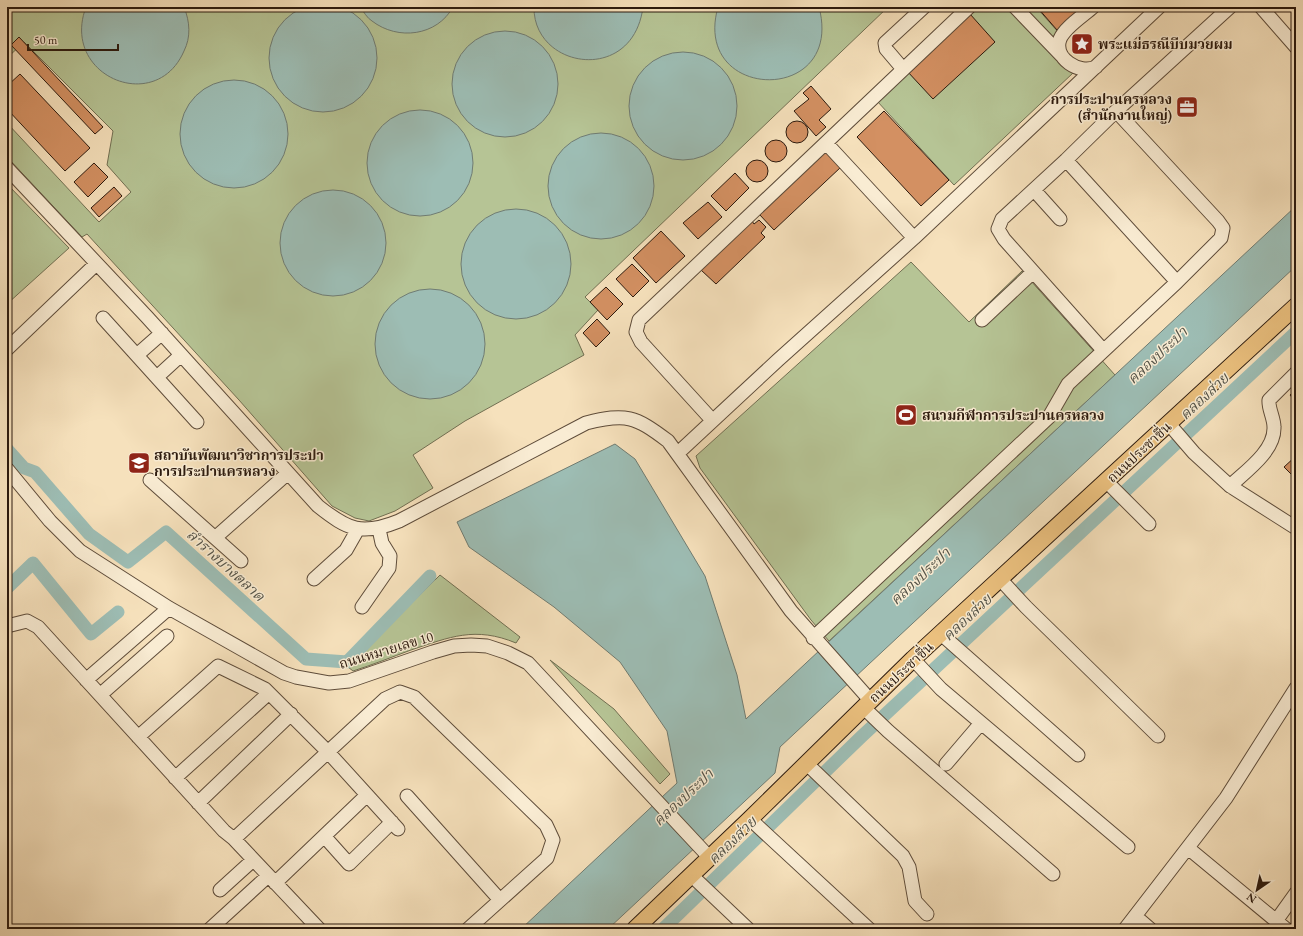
<svg xmlns="http://www.w3.org/2000/svg" width="1303" height="936" viewBox="0 0 1303 936" font-family="'EB Garamond','Noto Serif Thai',serif">
  <style>
    .green { fill: #b6c495; stroke: #716f52 }
    .water { fill: #9dbdb4; stroke: #707c72 }
    .lines { fill: none; stroke-linecap: round; stroke-linejoin: round }
    .canal { stroke: #9dbdb4; stroke-width: 13 }
    .building { fill: #d39062; stroke: #2c1a0e }
    .minor-casing { stroke: #5e4c3a; stroke-width: 15 }
    .major-casing { stroke: #2c1a0e; stroke-width: 18 }
    .minor { stroke: #f9ecd3; stroke-width: 13 }
    .major { stroke: #ebc07e; stroke-width: 16 }
    .labels { text-anchor: middle; dominant-baseline: central; stroke-width: 3; stroke-linejoin: round; paint-order: stroke }
    .poi-label { font-size: 14px; font-weight: bold; fill: #2c1a0e; stroke: #f9ecd3; text-anchor: start }
    .street-label { font-size: 14px; fill: #2c1a0e; stroke: #f9ecd3 }
    .water-label { font-size: 15px; font-style: italic; fill: #545348; stroke: #f9ecd3 }
  </style>
  <rect width="100%" height="100%" fill="#f6e1bc"/>
  <filter id="stains"><feTurbulence type="fractalNoise" baseFrequency=".005" numOctaves="4"/><feColorMatrix values="0 0 0 0 .2 0 0 0 0 .09 0 0 0 0 .02 0 0 0 .5 -.17"/></filter>
  <radialGradient id="worn" r=".72"><stop offset=".6" stop-color="#630" stop-opacity="0"/><stop offset="1" stop-color="#630" stop-opacity=".3"/></radialGradient>
  <path class="green" d="M 16,7 L 888,7 L 585,297 L 598,310 L 575,335 L 584,355 L 465,421 L 413,455 L 433,488 L 395,511 L 369,521 L 355,518 L 332,506 L 239,400 L 87,234 L 82,237 L 7,157 L 7,123 L 99,222 L 131,192 L 107,165 L 113,131 L 24,42 L 7,58 L 7,15 Z
    M 976,7 L 1036,7 L 1059,33 L 1055,54 L 1073,73 L 954,185 L 877,101 Z
    M 7,184 L 69,248 L 7,304 Z
    M 911,262 L 969,322 L 1022,271 L 1115,375 L 829,641 L 811,620 L 700,468 L 696,456 Z
    M 440,575 L 520,637 L 516,643 C 475,626 450,637 411,650 C 392,657 372,665 353,671 L 348,667 Z
    M 550,660 L 614,709 L 670,774 L 660,784 Z"/>
  <path class="water" d="M269 58a54 54 0 1 1 108 0a54 54 0 1 1-108 0Z
    M 86,7 L 184,7 C 190,22 191,37 184,51 C 156,116 60,76 86,7 Z
    M 360,7 L 453,7 C 437,36 398,41 372,21 C 367,18 364,12 360,7 Z
    M 534,7 L 643,7 C 633,85 533,69 534,7 Z
    M 718,7 L 819,7 C 845,106 691,102 718,7 Z
    M452 84a53 53 0 1 1 106 0a53 53 0 1 1-106 0Z
    M629 106a54 54 0 1 1 108 0a54 54 0 1 1-108 0Z
    M180 134a54 54 0 1 1 108 0a54 54 0 1 1-108 0Z
    M367 163a53 53 0 1 1 106 0a53 53 0 1 1-106 0Z
    M548 186a53 53 0 1 1 106 0a53 53 0 1 1-106 0Z
    M280 243a53 53 0 1 1 106 0a53 53 0 1 1-106 0Z
    M 1296,206 L 1296,266 L 780,747 L 775,773 L 608,929 L 521,929 L 677,783 L 667,731 L 620,662 L 554,607 L 469,547 L 457,522 L 615,444 L 635,459 L 705,576 L 737,675 L 746,719 Z
    M461 264a55 55 0 1 1 110 0a55 55 0 1 1-110 0Z
    M375 344a55 55 0 1 1 110 0a55 55 0 1 1-110 0Z"/>
  <g class="lines">
    <path class="canal" d="M 7,449 L 24,468 L 35,472 L 89,534 L 128,562 L 166,532 L 306,659 L 347,662 L 430,576
      M 7,588 L 33,563 L 91,634 L 118,612
      M 663,929 L 861,737 L 1296,332"/>
  </g>
  <path class="building" d="M 1037,7 L 1082,7 L 1057,30 Z
    M 970,14 L 995,42 L 933,99 L 907,71 Z
    M 19,37 L 103,127 L 95,134 L 11,45 Z
    M 20,74 L 90,148 L 65,171 L 7,109 L 7,86 Z
    M 811,86 L 831,109 L 819,120 L 826,127 L 816,136 L 794,111 L 809,99 L 803,93 Z
    M 884,111 L 949,180 L 921,206 L 857,137 Z
    M786 132a11 11 0 1 1 22 0a11 11 0 1 1-22 0Z
    M765 151a11 11 0 1 1 22 0a11 11 0 1 1-22 0Z
    M 826,151 L 841,167 L 774,230 L 759,214 Z
    M746 171a11 11 0 1 1 22 0a11 11 0 1 1-22 0Z
    M 94,163 L 108,177 L 88,197 L 74,182 Z
    M 735,173 L 749,188 L 726,211 L 711,196 Z
    M 114,187 L 122,196 L 99,217 L 91,208 Z
    M 708,202 L 722,217 L 698,239 L 683,223 Z
    M 759,220 L 766,227 L 761,233 L 765,237 L 716,284 L 701,270 L 752,221 L 754,224 Z
    M 661,231 L 685,256 L 656,283 L 633,258 Z
    M 632,264 L 649,281 L 633,297 L 616,279 Z
    M 606,287 L 623,304 L 607,320 L 590,302 Z
    M 597,319 L 610,333 L 596,347 L 583,333 Z
    M 1296,389 L 1296,402 L 1290,395 Z
    M 1296,456 L 1296,479 L 1284,467 Z"/>
  <g class="lines">
    <g class="minor-casing">
      <path id="minor" d="M 1015,7 L 1062,56
        M 1093,7 C 1083,16 1065,27 1060,39 C 1053,58 1079,75 1096,67
        M 1261,7 L 1296,47
        M 903,69 L 886,49 L 885,43 L 924,7
        M 826,143 L 914,238
        M 1066,160 L 1177,282
        M 7,168 L 147,317 L 318,506 C 348,530 362,536 399,521 L 586,423 C 626,413 635,416 668,441 L 791,611 L 870,700
        M 1034,190 L 1060,219
        M 103,318 L 197,422
        M 982,320 L 1033,272
        M 7,349 L 96,264
        M 1103,350 L 1004,239 L 998,229 L 1002,219 L 1066,160 L 1116,111 L 1230,7
        M 137,355 L 162,333
        M 157,377 L 181,355
        M 712,420 L 641,342 L 636,332 L 639,320 L 969,7
        M 1169,424 L 1194,453 L 1230,486 L 1296,528
        M 678,453 L 778,360 L 914,238 L 1159,7
        M 7,469 L 50,521 L 80,551 L 169,608 L 284,673 L 296,677 L 329,683 L 349,681 L 433,652 L 454,646 L 471,645 L 487,646 L 508,653 L 528,663 L 710,858
        M 150,480 L 241,561
        M 1107,482 L 1149,524
        M 1230,486 C 1246,471 1275,451 1274,427 C 1274,418 1268,408 1269,400 L 1296,373
        M 216,537 L 288,473
        M 314,579 L 346,550 L 358,529
        M 1001,580 L 1026,607 L 1158,736
        M 362,607 L 389,568 L 390,556 L 382,543 L 379,529
        M 7,626 L 27,621 L 38,627 L 224,831 L 234,839 L 385,699 L 400,692 L 414,697 L 546,825 L 553,840 L 547,858 L 468,929
        M 941,634 L 1078,755
        M 813,638 L 1049,417 L 1068,384 L 1177,282 L 1221,238 L 1223,228 L 1218,221 L 1116,111
        M 913,659 L 941,689 L 1128,847
        M 86,680 L 169,608
        M 100,695 L 167,636
        M 863,707 L 888,731 L 1053,874
        M 138,737 L 218,666 L 265,689 L 328,752 L 398,829
        M 806,763 L 903,856 L 909,867 L 915,901 L 927,914
        M 946,764 L 981,723
        M 175,778 L 269,693
        M 407,796 L 500,900
        M 198,803 L 291,714
        M 750,819 L 869,929
        M 324,836 L 349,864 L 392,822
        M 234,839 L 319,929
        M 1188,848 L 1286,929
        M 691,875 L 748,929
        M 275,883 L 367,795
        M 220,890 L 253,860
        M 1135,916 L 1150,929
        M 1276,921 L 1296,893
        M 210,929 L 268,876
        M 1125,929 L 1226,798 L 1296,688"/>
    </g>
    <g class="major-casing">
      <path id="major" d="M 635,929 L 750,819 L 913,659 L 1296,306"/>
    </g>
    <use href="#minor" class="minor"/>
    <use href="#major" class="major"/>
  </g>
  <defs>
    <g id="sight-square" transform="scale(1.15)"><rect x="-9" y="-9" width="18" height="18" rx="4" fill="#8f2418" stroke="#f9ecd3"/><path d="M0-6L1.8-2.2L6-1.7L2.9 1.2L3.7 5.4L0 3.3L-3.7 5.4L-2.9 1.2L-6-1.7L-1.8-2.2Z" fill="#fff"/></g>
    <g id="office-square" transform="scale(1.15)"><rect x="-9" y="-9" width="18" height="18" rx="4" fill="#8f2418" stroke="#f9ecd3"/><path d="M-6-3h4V-5.5h4V-3h4V5H-6ZM-1-4.5V-3h2v-1.5ZM-6 0V1H6V0Z" fill="#fff"/></g>
    <g id="stadium-square" transform="scale(1.15)"><rect x="-9" y="-9" width="18" height="18" rx="4" fill="#8f2418" stroke="#f9ecd3"/><path d="M0-5a6.5 5 0 1 0 0 10a6.5 5 0 1 0 0-10ZM-3.5-1.8h7v3.6h-7Z" fill="#fff"/></g>
    <g id="school-square" transform="scale(1.15)"><rect x="-9" y="-9" width="18" height="18" rx="4" fill="#8f2418" stroke="#f9ecd3"/><path d="M0-5L7-2L0 1L-7-2ZM-4 1L0 2.5L4 1V4Q0 6-4 4Z" fill="#fff"/></g>
  </defs>
  <g fill-rule="evenodd">
    <use href="#sight-square" x="1082" y="44"/>
    <use href="#office-square" x="1187" y="107"/>
    <use href="#stadium-square" x="906" y="415"/>
    <use href="#school-square" x="139" y="463"/>
  </g>
  <g class="labels">
    <g class="poi-label">
      <text x="1098" y="44">พระแม่ธรณีบีบมวยผม</text>
      <text x="1172" y="99" text-anchor="end">การประปานครหลวง<tspan x="1172" dy="16">(สำนักงานใหญ่)</tspan></text>
      <text x="922" y="415">สนามกีฬาการประปานครหลวง</text>
      <text x="154" y="455">สถาบันพัฒนาวิชาการประปา<tspan x="154" dy="16">การประปานครหลวง</tspan></text>
    </g>
    <g class="street-label">
      <text transform="translate(1139 452) rotate(-43)">ถนนประชาชื่น</text>
      <text transform="translate(386 650) rotate(-17)">ถนนหมายเลข 10</text>
      <text transform="translate(901 672) rotate(-43)">ถนนประชาชื่น</text>
    </g>
    <g class="water-label">
      <text transform="translate(1157 355) rotate(-43)">คลองประปา</text>
      <text transform="translate(1204 396) rotate(-43)">คลองส่วย</text>
      <text transform="translate(226 565) rotate(42)">ลำรางบางตลาด</text>
      <text transform="translate(920 576) rotate(-43)">คลองประปา</text>
      <text transform="translate(967 617) rotate(-43)">คลองส่วย</text>
      <text transform="translate(683 797) rotate(-43)">คลองประปา</text>
      <text transform="translate(732 840) rotate(-44)">คลองส่วย</text>
    </g>
  </g>
  <rect width="1303" height="936" fill="none" stroke="#f6e1bc" stroke-width="24"/>
  <rect x="8" y="8" width="1287" height="920" fill="none" stroke="#2c1a0e" stroke-width="2"/>
  <rect x="12" y="12" width="1279" height="912" fill="none" stroke="#2c1a0e"/>
  <g transform="translate(1257 890) rotate(214)" stroke="#f9ecd3" stroke-width="3" paint-order="stroke">
  <path d="M0-3L7 15L0 10L-7 15Z" fill="#2c1a0e"/>
  <text y="-6" font-size="11" font-weight="bold" text-anchor="middle" fill="#2c1a0e">N</text>
  </g>
  <path d="M28 44v6h90v-6" fill="none" stroke="#2c1a0e" stroke-width="2"/>
  <text x="34" y="44" font-size="12" fill="#2c1a0e" stroke="#f9ecd3" stroke-width="3" paint-order="stroke">50 m</text>
  <rect width="100%" height="100%" filter="url(#stains)"/>
  <rect width="100%" height="100%" fill="url(#worn)"/>
</svg>
